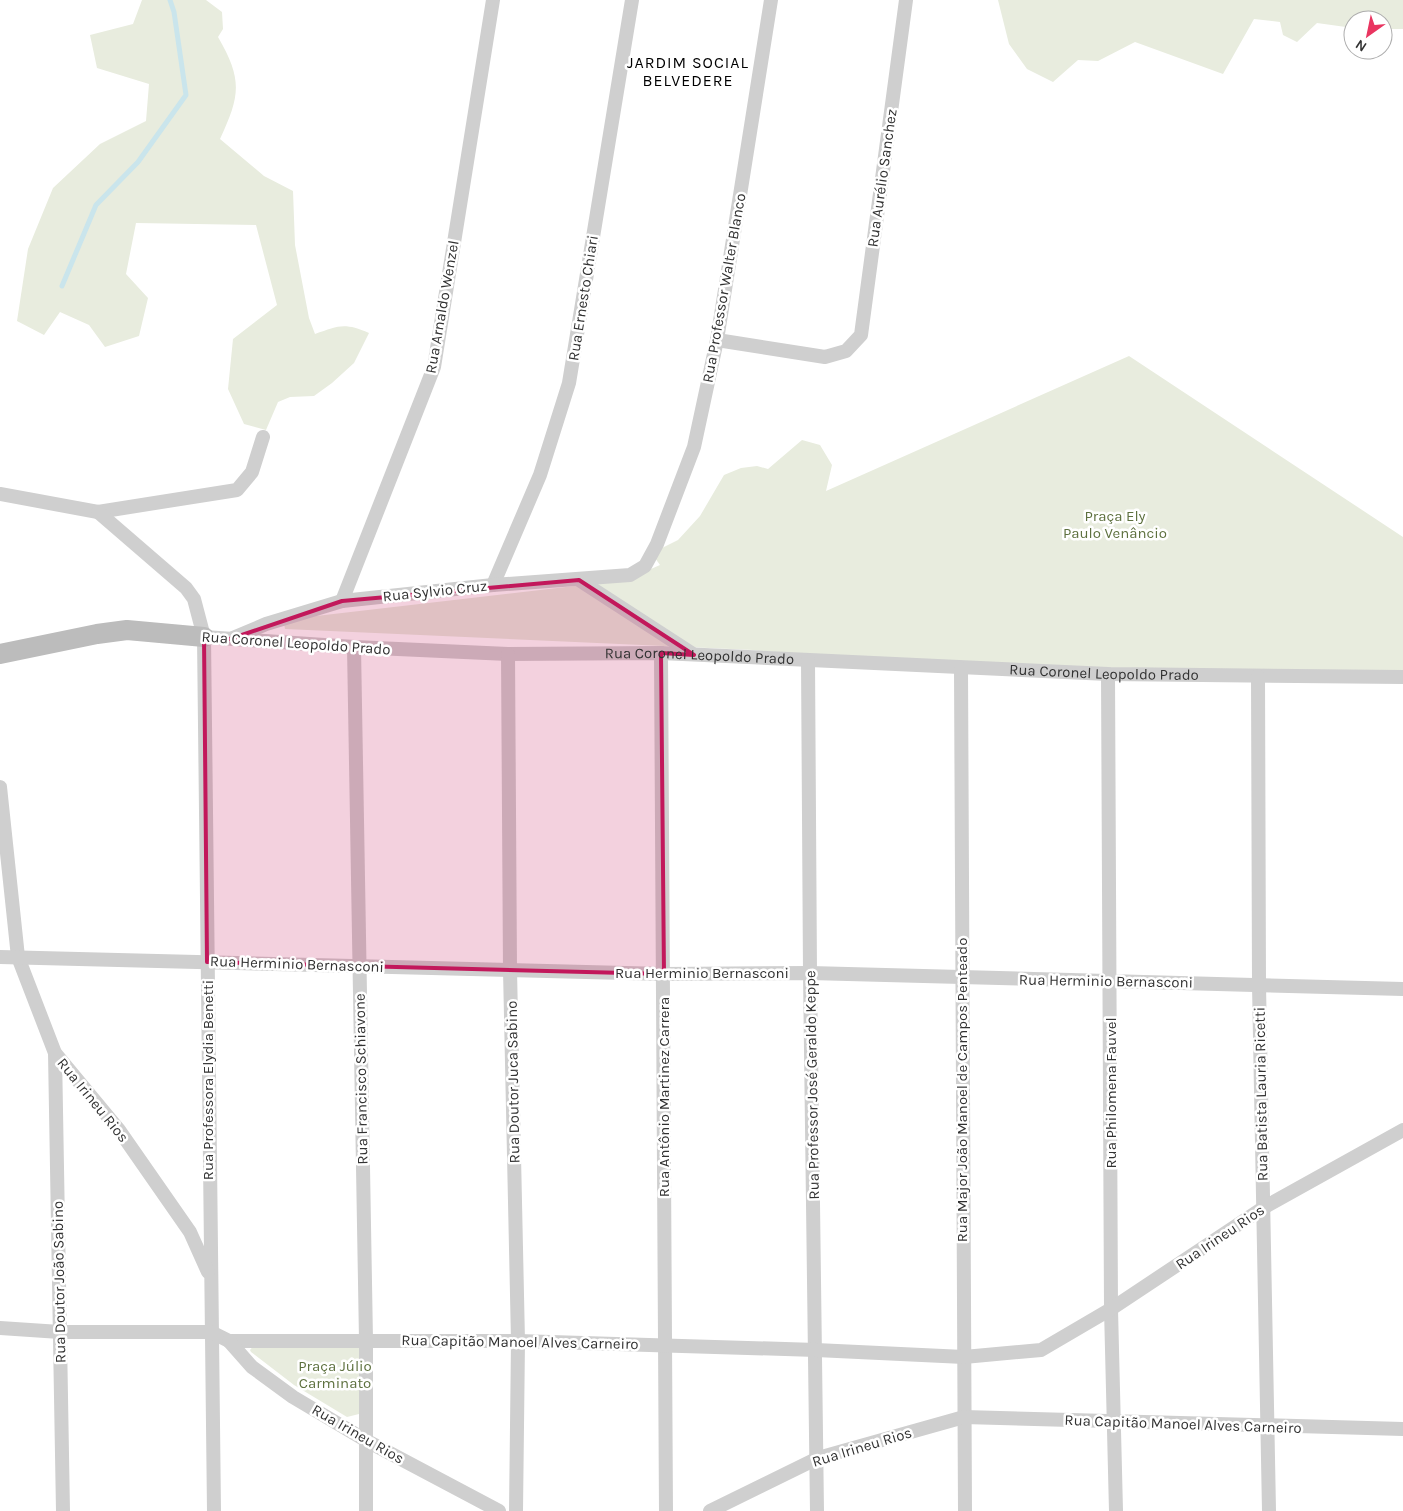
<svg xmlns="http://www.w3.org/2000/svg" width="1403" height="1511" viewBox="0 0 1403 1511" font-family="Karla,sans-serif">
  <style>
    .green { fill: #e8ecde }
    .lines { fill: none; stroke-linecap: round; stroke-linejoin: round }
    .stream { stroke: #cae5ec; stroke-width: 5 }
    .street { stroke: #cfcfcf; stroke-width: 14 }
    .secondary { stroke: #bcbcbc; stroke-width: 20 }
    .marked { fill: #c2185b; fill-opacity: 0.2; stroke: #c2185b; stroke-width: 4; stroke-linejoin: round }
    .labels { text-anchor: middle; dominant-baseline: central; stroke-width: 5; stroke-linejoin: round; paint-order: stroke }
    .street-label { font-size: 15px; fill: #323232; stroke: #fff }
    .park-label { font-size: 15px; fill: #5d703e; stroke: #fff }
    .neighbourhood-label { font-size: 16px; letter-spacing: 1px; fill: #000; stroke: #fff }
  </style>
  <rect width="100%" height="100%" fill="#fff"/>
  <path class="green" d="M 142,0 L 206,0 L 222,12 L 223,29 L 218,37 C 243,80 240,96 220,139 L 264,176 L 293,191 L 295,245 L 309,318 L 315,334 C 338,326 344,322 369,333 L 354,363 L 332,383 L 314,396 L 290,397 L 278,402 L 266,430 L 244,424 L 228,389 L 233,339 L 277,305 L 256,225 L 136,223 L 126,274 L 148,298 L 139,336 L 105,347 L 89,325 L 60,312 L 44,335 L 17,321 L 28,249 L 53,188 L 100,144 L 146,121 L 149,84 L 97,68 L 90,35 L 133,24 Z
    M 998,0 L 1403,0 L 1403,29 L 1383,29 L 1383,20 L 1353,20 L 1353,28 L 1317,23 L 1297,42 L 1283,35 L 1280,22 L 1254,19 L 1223,74 L 1135,42 L 1098,61 L 1078,60 L 1053,82 L 1027,69 L 1009,44 Z
    M 1129,356 L 1403,537 L 1403,672 C 1186,672 969,671 753,650 L 285,629 L 284,623 L 299,618 L 626,580 L 660,565 L 655,558 L 662,548 L 678,540 L 700,516 L 724,475 L 741,468 L 757,466 L 768,469 L 802,440 L 820,445 L 832,465 L 826,491 Z
    M 255,1344 L 359,1344 L 365,1351 L 363,1413 L 347,1417 L 294,1385 L 251,1352 L 250,1350 Z"/>
  <g class="lines">
    <path class="stream" d="M 62,286 L 96,205 L 138,162 L 186,95 L 174,12 L 170,0"/>
    <g class="street">
      <path d="M 717,340 L 825,357 L 846,351 L 861,335 L 906,0"/>
      <path d="M 0,494 L 98,512 L 237,490 L 252,472 L 263,437"/>
      <path d="M 98,512 L 186,588 L 194,599 L 204,637 L 214,1511"/>
      <path d="M 579,580 L 693,654"/>
      <path d="M 493,585 L 540,475 L 569,383 L 632,0"/>
      <path d="M 342,601 L 434,367 L 493,0"/>
      <path id="s1" d="M 204,637 L 354,647 L 508,654 L 661,653 L 1108,674 L 1403,677"/>
      <path d="M 233,638 L 266,624 L 342,601 L 493,585 L 630,575 L 645,566 L 657,544 L 694,447 L 717,340 L 771,0"/>
      <path d="M 354,647 L 366,1340 L 366,1511"/>
      <path d="M 661,653 L 666,1511"/>
      <path d="M 508,654 L 510,970 L 518,1341 L 516,1511"/>
      <path d="M 808,660 L 810,973 L 817,1511"/>
      <path d="M 961,669 L 965,1511"/>
      <path d="M 1108,674 L 1111,1309 L 1116,1511"/>
      <path d="M 1258,676 L 1259,985 L 1269,1511"/>
      <path d="M 0,787 L 18,957 L 55,1053 L 119,1130 L 190,1232 L 208,1272"/>
      <path d="M 0,957 L 664,974 L 810,973 L 1403,989"/>
      <path d="M 55,1053 L 63,1511"/>
      <path d="M 0,1328 L 60,1332 L 211,1332 L 229,1341 L 518,1341 L 816,1350 L 964,1357 L 1041,1350 L 1111,1309 L 1263,1208 L 1403,1130"/>
      <path d="M 229,1341 L 252,1367 L 293,1397 L 367,1441 L 499,1511"/>
      <path d="M 710,1511 L 818,1458 L 964,1417 L 1403,1429"/>
    </g>
    <path class="secondary" d="M 0,654 L 97,634 L 127,630 L 204,637"/>
  </g>
  <path class="marked" d="M 579,580 L 694,655 L 661,653 L 664,974 L 207,962 L 204,637 L 230,639 L 342,601 Z"/>
  <g class="labels">
    <g class="street-label">
      <text transform="translate(882 178) rotate(-82)">Rua Aurélio Sanchez</text>
      <text transform="translate(724 288) rotate(-80)">Rua Professor Walter Blanco</text>
      <text transform="translate(583 298) rotate(-81)">Rua Ernesto Chiari</text>
      <text transform="translate(442 307) rotate(-80)">Rua Arnaldo Wenzel</text>
      <text transform="translate(435 591) rotate(-6)">Rua Sylvio Cruz</text>
      <text transform="translate(296 643) rotate(4)">Rua Coronel Leopoldo Prado</text>
      <text stroke="none"><textPath href="#s1" startOffset="496">Rua Coronel Leopoldo Prado</textPath></text>
      <text stroke="none"><textPath href="#s1" startOffset="901">Rua Coronel Leopoldo Prado</textPath></text>
      <text transform="translate(297 964) rotate(2)">Rua Herminio Bernasconi</text>
      <text x="702" y="973">Rua Herminio Bernasconi</text>
      <text transform="translate(1106 981) rotate(1)">Rua Herminio Bernasconi</text>
      <text transform="translate(361 1079) rotate(-91)">Rua Francisco Schiavone</text>
      <text transform="translate(208 1080) rotate(-90)">Rua Professora Elydia Benetti</text>
      <text transform="translate(513 1082) rotate(-91)">Rua Doutor Juca Sabino</text>
      <text transform="translate(812 1085) rotate(-91)">Rua Professor José Geraldo Keppe</text>
      <text transform="translate(962 1090) rotate(-90)">Rua Major João Manoel de Campos Penteado</text>
      <text transform="translate(1111 1093) rotate(-90)">Rua Philomena Fauvel</text>
      <text transform="translate(1261 1094) rotate(-91)">Rua Batista Lauria Ricetti</text>
      <text transform="translate(664 1097) rotate(-90)">Rua Antônio Martinez Carrera</text>
      <text transform="translate(93 1100) rotate(51)">Rua Irineu Rios</text>
      <text transform="translate(1220 1237) rotate(-34)">Rua Irineu Rios</text>
      <text transform="translate(59 1282) rotate(-91)">Rua Doutor João Sabino</text>
      <text transform="translate(520 1342) rotate(1)">Rua Capitão Manoel Alves Carneiro</text>
      <text transform="translate(1183 1424) rotate(2)">Rua Capitão Manoel Alves Carneiro</text>
      <text transform="translate(358 1434) rotate(30)">Rua Irineu Rios</text>
      <text transform="translate(862 1447) rotate(-17)">Rua Irineu Rios</text>
    </g>
    <g class="park-label">
      <text x="1115" y="516">Praça Ely<tspan x="1115" dy="17">Paulo Venâncio</tspan></text>
      <text x="335" y="1366">Praça Júlio<tspan x="335" dy="17">Carminato</tspan></text>
    </g>
    <g class="neighbourhood-label">
      <text x="688" y="62">JARDIM SOCIAL<tspan x="688" dy="18">BELVEDERE</tspan></text>
    </g>
  </g>
  <g transform="translate(1368 35) rotate(213)"><circle r="24" fill="#ffffff" stroke="#adadad"/>
  <path d="M0-4L9 19L0 12L-9 19Z" fill="#e93560"/>
  <text y="-8" font-size="14" font-weight="bold" text-anchor="middle" fill="#323232">N</text>
  </g>
</svg>
